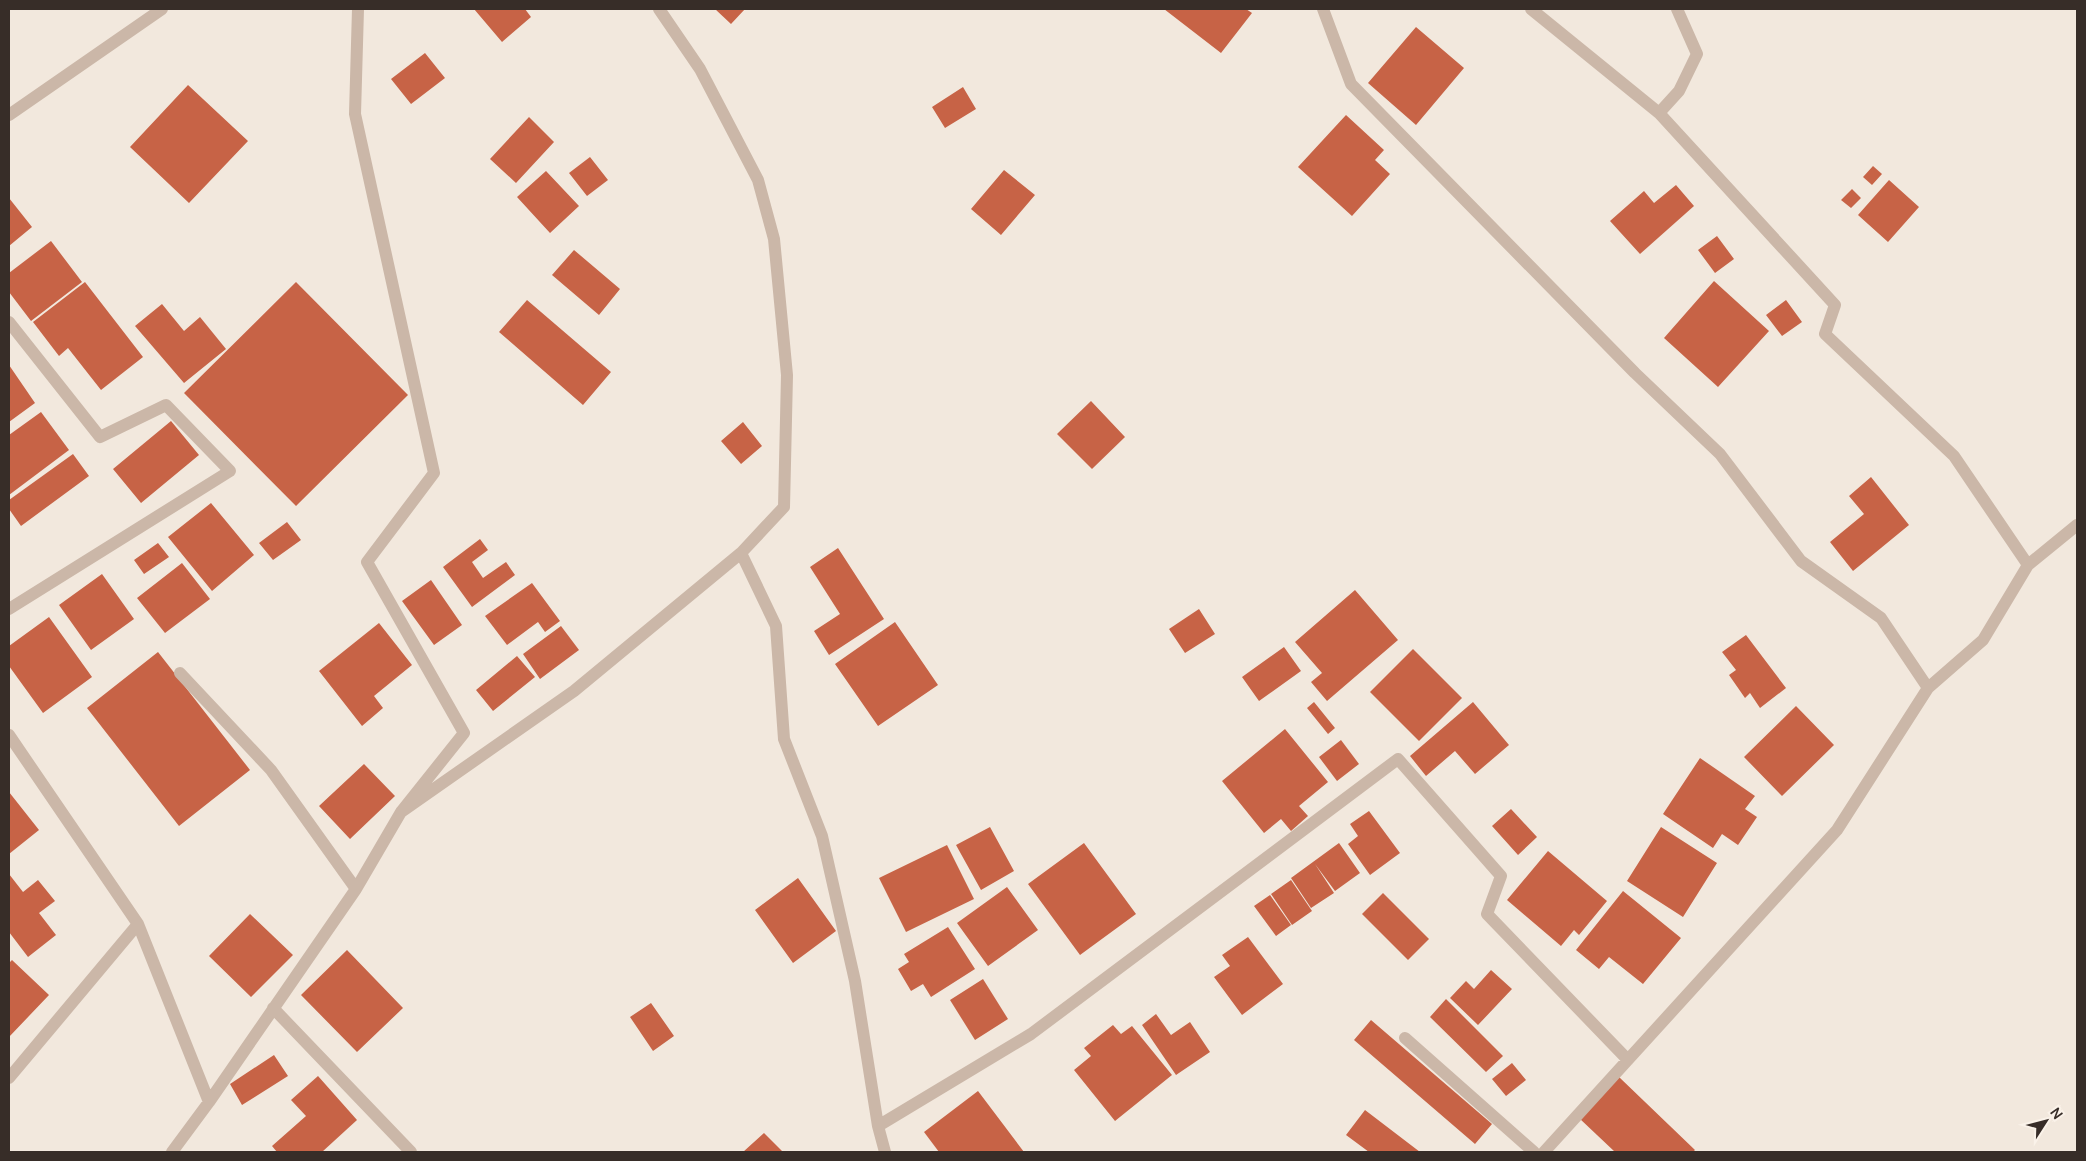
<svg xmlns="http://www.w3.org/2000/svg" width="2086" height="1161" viewBox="0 0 2086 1161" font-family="Manrope,sans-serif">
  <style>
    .building { fill: #c76346 }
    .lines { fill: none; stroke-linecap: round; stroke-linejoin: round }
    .minor { stroke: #cbb7a8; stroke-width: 12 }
  </style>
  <rect width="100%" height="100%" fill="#f2e8dd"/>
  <path class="building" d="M 474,9 L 525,9 L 531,17 L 502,42 Z
    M 715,9 L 745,9 L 731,24 Z
    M 1164,9 L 1246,9 L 1252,13 L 1221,53 Z
    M 1416,27 L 1464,68 L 1416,125 L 1368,83 Z
    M 425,53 L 445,78 L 411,104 L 391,79 Z
    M 188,85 L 248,141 L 189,203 L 130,147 Z
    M 963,87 L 976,109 L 945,128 L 932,107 Z
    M 1346,115 L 1384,150 L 1375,160 L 1390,174 L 1352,216 L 1298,167 Z
    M 529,117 L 554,142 L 516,183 L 490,159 Z
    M 590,157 L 608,180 L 587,196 L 569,173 Z
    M 1873,166 L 1882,174 L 1872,185 L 1863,177 Z
    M 1004,170 L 1035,195 L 1001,235 L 971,209 Z
    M 546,171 L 579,206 L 550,233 L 517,197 Z
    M 1889,180 L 1919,207 L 1888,242 L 1858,215 Z
    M 1676,185 L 1694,206 L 1640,254 L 1610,221 L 1644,191 L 1654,203 Z
    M 1852,189 L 1861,198 L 1851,208 L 1841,200 Z
    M 9,198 L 32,227 L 9,246 Z
    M 1717,236 L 1734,259 L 1715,273 L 1698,250 Z
    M 51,241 L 82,282 L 31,321 L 9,292 L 9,273 Z
    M 574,250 L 620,289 L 599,315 L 552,275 Z
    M 1714,281 L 1769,331 L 1718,387 L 1664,338 Z
    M 85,282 L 143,357 L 101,390 L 68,348 L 59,356 L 33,322 Z
    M 296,282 L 408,395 L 296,506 L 184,393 Z
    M 527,300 L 611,372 L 583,405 L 499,332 Z
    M 1786,300 L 1802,322 L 1782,336 L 1766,315 Z
    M 162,304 L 184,331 L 200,317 L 226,349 L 184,383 L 135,326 Z
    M 9,365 L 35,403 L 9,422 Z
    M 1091,401 L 1125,437 L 1092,469 L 1057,434 Z
    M 41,412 L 69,450 L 9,495 L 9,435 Z
    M 171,421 L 199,455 L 141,503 L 113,469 Z
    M 743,422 L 762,446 L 741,464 L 721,441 Z
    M 73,454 L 89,476 L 21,526 L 9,509 L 9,500 Z
    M 1871,477 L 1909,525 L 1853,571 L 1830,542 L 1864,514 L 1849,496 Z
    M 211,503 L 254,555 L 212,591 L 168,537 Z
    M 287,522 L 301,540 L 273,560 L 259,543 Z
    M 480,539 L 488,550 L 472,562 L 483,578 L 506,562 L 515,575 L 472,607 L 443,567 Z
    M 158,543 L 169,557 L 144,574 L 134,560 Z
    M 838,548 L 884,619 L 829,655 L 814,631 L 840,614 L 810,567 Z
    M 182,563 L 210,599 L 165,633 L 137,598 Z
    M 102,574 L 134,619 L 91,650 L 59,605 Z
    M 431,580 L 462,625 L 434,645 L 402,601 Z
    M 532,583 L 560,621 L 545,632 L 538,622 L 507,645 L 485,616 Z
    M 1355,590 L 1398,640 L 1327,701 L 1311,682 L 1322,673 L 1295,642 Z
    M 1199,609 L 1215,634 L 1185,653 L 1169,629 Z
    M 49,617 L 92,677 L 43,713 L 9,666 L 9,646 Z
    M 895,622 L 938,685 L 878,726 L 835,664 Z
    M 379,623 L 412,665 L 374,696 L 383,708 L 362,726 L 319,671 Z
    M 561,626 L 579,650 L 540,679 L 523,654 Z
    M 1746,635 L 1786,688 L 1760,708 L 1750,693 L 1745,698 L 1729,675 L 1736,670 L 1722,652 Z
    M 1284,647 L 1301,671 L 1259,701 L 1242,677 Z
    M 1413,649 L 1462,698 L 1419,741 L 1370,692 Z
    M 158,652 L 250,770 L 179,826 L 87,708 Z
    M 517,656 L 535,677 L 493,711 L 476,690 Z
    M 1314,702 L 1335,728 L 1328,734 L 1307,708 Z
    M 1473,702 L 1509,745 L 1475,774 L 1455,751 L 1426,776 L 1410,756 Z
    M 1796,706 L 1834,745 L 1782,796 L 1744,757 Z
    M 1285,729 L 1328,782 L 1299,806 L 1308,816 L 1291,831 L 1281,819 L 1264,833 L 1222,781 Z
    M 1341,740 L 1359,764 L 1337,781 L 1319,757 Z
    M 1700,758 L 1755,796 L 1745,809 L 1757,817 L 1738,845 L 1722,834 L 1713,848 L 1663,814 Z
    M 364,764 L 395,796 L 350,839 L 319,806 Z
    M 9,792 L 39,830 L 9,854 Z
    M 1511,809 L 1537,837 L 1518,855 L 1492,826 Z
    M 1369,811 L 1400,853 L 1370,875 L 1348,844 L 1358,836 L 1350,824 Z
    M 990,827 L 1014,871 L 981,890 L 956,845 Z
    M 1661,827 L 1717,863 L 1683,917 L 1627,881 Z
    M 1084,843 L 1136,914 L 1080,955 L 1028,884 Z
    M 1339,843 L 1360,873 L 1335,891 L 1315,864 L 1334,893 L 1311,908 L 1291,878 Z
    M 947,845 L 974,899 L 906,932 L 879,878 Z
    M 1548,851 L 1607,901 L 1579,935 L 1574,930 L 1561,946 L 1507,900 Z
    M 9,874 L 23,892 L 38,880 L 55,901 L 39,913 L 56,935 L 28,957 L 9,932 Z
    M 798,878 L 836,931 L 793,963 L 755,910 Z
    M 1291,880 L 1312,911 L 1292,925 L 1271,894 Z
    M 1007,887 L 1038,930 L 988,966 L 957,923 Z
    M 1623,891 L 1681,938 L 1643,984 L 1609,957 L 1599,969 L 1576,950 Z
    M 1383,893 L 1429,939 L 1408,960 L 1362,914 Z
    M 1270,895 L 1291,925 L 1276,936 L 1254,906 Z
    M 250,914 L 293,955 L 251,997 L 209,956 Z
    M 948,927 L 975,969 L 931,997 L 923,984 L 911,991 L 898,969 L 909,962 L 904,954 Z
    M 1248,937 L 1283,984 L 1242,1015 L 1214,977 L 1230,966 L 1222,955 Z
    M 347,950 L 403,1008 L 357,1052 L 301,995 Z
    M 12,960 L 49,995 L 9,1037 L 9,963 Z
    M 1491,970 L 1512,989 L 1478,1025 L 1450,998 L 1466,981 L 1474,989 Z
    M 983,979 L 1008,1019 L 975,1040 L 950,1000 Z
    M 1446,999 L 1503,1056 L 1486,1072 L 1430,1017 Z
    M 651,1003 L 674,1036 L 653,1051 L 630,1017 Z
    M 1156,1014 L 1171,1035 L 1190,1022 L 1210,1052 L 1176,1075 L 1142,1025 Z
    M 1371,1020 L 1492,1124 L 1475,1144 L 1354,1040 Z
    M 1113,1025 L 1121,1034 L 1132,1026 L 1172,1075 L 1115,1121 L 1074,1070 L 1091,1056 L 1084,1048 Z
    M 274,1055 L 288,1076 L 242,1105 L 230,1084 Z
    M 1512,1063 L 1526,1080 L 1506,1096 L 1492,1079 Z
    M 318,1076 L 357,1120 L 322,1152 L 277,1152 L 272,1146 L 306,1116 L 291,1100 Z
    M 1619,1077 L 1695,1150 L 1693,1152 L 1615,1152 L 1579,1118 Z
    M 978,1091 L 1024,1152 L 939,1152 L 924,1132 Z
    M 1365,1110 L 1420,1152 L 1369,1152 L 1346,1135 Z
    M 764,1133 L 783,1152 L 743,1152 Z"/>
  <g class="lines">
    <path class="minor" d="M 358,9 L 355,114 L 434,473 L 367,562 L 464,733 L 401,812
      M 659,9 L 700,69 L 758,180 L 774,239 L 787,375 L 784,507 L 741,553 L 776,626 L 784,739 L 822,836 L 855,981 L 878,1126 L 885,1152
      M 1323,9 L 1351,84 L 1635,373 L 1720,454 L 1801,561 L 1881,618 L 1928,688
      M 1531,9 L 1659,113 L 1835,305 L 1825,334 L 1954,456 L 2028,565
      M 1659,113 L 1679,91 L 1697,54 L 1677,9
      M 9,115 L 162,9
      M 9,322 L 100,437 L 166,405 L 230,471 L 9,609
      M 180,673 L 271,770 L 356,889
      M 9,735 L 138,924 L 209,1102
      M 273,1008 L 411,1152
      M 1405,1038 L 1534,1152
      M 9,1078 L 138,924
      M 878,1126 L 1031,1034 L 1398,759 L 1501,876 L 1487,914 L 1628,1060
      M 172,1152 L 209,1102 L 356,889 L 401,812 L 574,691 L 741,553
      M 1544,1152 L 1837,830 L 1928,688 L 1983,640 L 2028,565 L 2077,525"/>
  </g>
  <rect width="2086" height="1161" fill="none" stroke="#372d28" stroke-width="20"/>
  <g transform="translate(2046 1121) rotate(54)" stroke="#faf2e9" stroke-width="4" paint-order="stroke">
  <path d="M0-4L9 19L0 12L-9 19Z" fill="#372d28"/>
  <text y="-8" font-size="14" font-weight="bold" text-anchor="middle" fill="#372d28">N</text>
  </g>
</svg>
